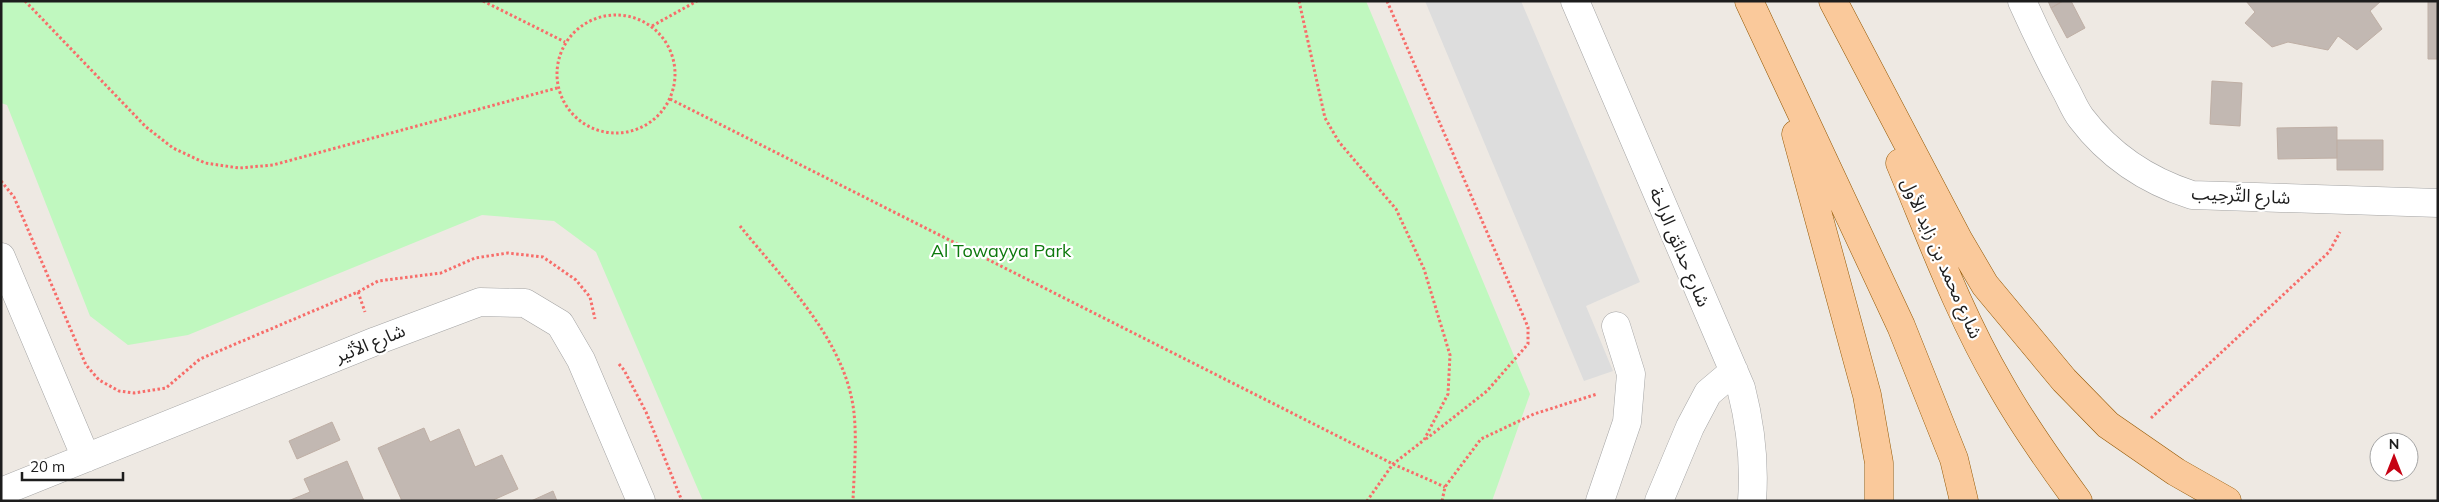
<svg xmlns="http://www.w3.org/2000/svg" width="2439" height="502" viewBox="0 0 2439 502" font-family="Mulish,'Noto Sans Arabic',sans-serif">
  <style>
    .park { fill: #c0f8bf }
    .parking { fill: #ddd }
    .building { fill: #c2b8b2; stroke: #bfafa5 }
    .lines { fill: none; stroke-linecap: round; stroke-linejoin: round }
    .minor-casing { stroke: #a4a4a4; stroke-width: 29 }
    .major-casing { stroke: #935702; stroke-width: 29 }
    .path { stroke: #f76d6a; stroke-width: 3; stroke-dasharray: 2.5 2.5; stroke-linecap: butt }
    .minor { stroke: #fff; stroke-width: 28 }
    .major { stroke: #fac99b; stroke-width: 28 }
    .labels { text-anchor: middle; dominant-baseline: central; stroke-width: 4.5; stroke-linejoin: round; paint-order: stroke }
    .street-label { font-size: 18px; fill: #1d1d1d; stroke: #fff }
    .park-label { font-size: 18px; fill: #0d790d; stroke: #fff }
  </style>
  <rect width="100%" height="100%" fill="#eee9e3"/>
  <path class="park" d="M 1,1 L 1366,1 L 1530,394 L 1492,501 L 703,501 L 596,252 L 554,221 L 482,215 L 188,335 L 128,345 L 90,316 L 7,105 L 1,103 Z"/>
  <path class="parking" d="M 1425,1 L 1521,1 L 1640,282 L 1586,306 L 1613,371 L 1584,381 Z"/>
  <path class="building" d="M 2048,1 L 2063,1 L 2051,8 Z
    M 2063,1 L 2071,1 L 2085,28 L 2067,38 L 2051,8 Z
    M 2246,1 L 2381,1 L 2370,11 L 2382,29 L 2357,50 L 2338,36 L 2328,50 L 2288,42 L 2272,47 L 2245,23 L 2255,12 Z
    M 2428,1 L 2438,1 L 2438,59 L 2428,59 Z
    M 2212,81 L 2242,83 L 2240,126 L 2210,124 Z
    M 2337,127 L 2337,158 L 2278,159 L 2277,128 Z
    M 2337,140 L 2383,140 L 2383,170 L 2337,170 Z
    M 332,422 L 340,440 L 297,459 L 289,441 Z
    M 424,428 L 430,442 L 459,429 L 475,467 L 502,455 L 518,489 L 491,501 L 402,501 L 378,448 Z
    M 347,461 L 364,501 L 288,501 L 310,492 L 304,479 Z
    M 553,491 L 557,501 L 531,501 Z"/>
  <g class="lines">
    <g class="minor-casing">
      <path id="minor" d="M 1575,1 L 1741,388 C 1751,427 1755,461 1752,501
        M 2022,1 C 2035,30 2049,59 2064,87 C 2070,97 2074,109 2081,118 C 2109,155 2148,181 2192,195 L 2438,203
        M 1,257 L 86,458
        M 1,492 L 376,341 L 480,302 L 525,303 L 560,324 L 581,360 L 641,501
        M 1600,501 L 1627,422 L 1631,374 L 1616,326
        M 1659,501 L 1690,427 L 1708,393 L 1734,371"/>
    </g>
    <g class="major-casing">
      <path id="major" d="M 1749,1 L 1901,326 L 1954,459 L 1964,501
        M 1833,1 L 1958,239 L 1985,285 L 2064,380 L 2108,425 L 2176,472 L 2227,501
        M 1796,134 L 1867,395 L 1879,463 L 1879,501
        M 1900,163 C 1931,237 1959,314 2000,384 C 2023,425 2050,463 2078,501"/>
    </g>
    <path class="path" d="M 25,1 L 146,127 L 173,148 L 205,163 L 239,168 L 273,165 L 557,88
      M 483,1 L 565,42
      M 1299,1 L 1325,118 L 1339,142 L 1396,209 L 1424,269 L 1450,355 L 1448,394 L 1424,440 L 1393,464 L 1367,501
      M 1387,1 L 1528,327 L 1528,344 L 1487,391 L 1426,439
      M557 74a59 59 0 1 1 118 0a59 59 0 1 1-118 0Z
      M 652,26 L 697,1
      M 670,99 L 1393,464 L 1445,487
      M 1,181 L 14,197 L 86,365 L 99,380 L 119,391 L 134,393 L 166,388 L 200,359 L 358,292 L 378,281 L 441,273 L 475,258 L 508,253 L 543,257 L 576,280 L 590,297 L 595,319
      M 740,226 C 784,281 846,340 854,413 C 857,442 854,472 853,501
      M 358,292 L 365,312
      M 619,364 L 624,370 L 646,412 L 682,501
      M 2151,418 L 2329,252 L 2340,232
      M 1442,501 L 1445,487 L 1481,439 L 1534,414 L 1597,394"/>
    <use href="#minor" class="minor"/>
    <use href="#major" class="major"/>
  </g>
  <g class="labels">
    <g class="street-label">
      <text transform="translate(2241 195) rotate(3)">شارع التَّرحِيب</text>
      <text transform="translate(1680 247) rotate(67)">شارع حدائق الراحة</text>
      <text transform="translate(1942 258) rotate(66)">شارع محمد بن زايد الأول</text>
      <text transform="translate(370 343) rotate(-22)">شارع الأثير</text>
    </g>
    <g class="park-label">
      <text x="1001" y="250">Al Towayya Park</text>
    </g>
  </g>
  <rect width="2439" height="502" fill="none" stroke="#1d1d1d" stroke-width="5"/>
  <g transform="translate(2394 457)"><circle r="24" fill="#ffffff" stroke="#a5a5a5"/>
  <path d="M0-4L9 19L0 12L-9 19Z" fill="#c60314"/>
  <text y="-8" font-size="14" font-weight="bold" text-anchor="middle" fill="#1d1d1d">N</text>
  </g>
  <path d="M22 472v8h101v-8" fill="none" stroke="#1d1d1d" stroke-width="2.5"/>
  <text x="30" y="472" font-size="15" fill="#1d1d1d" stroke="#ffffff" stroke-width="4" paint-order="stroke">20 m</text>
</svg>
